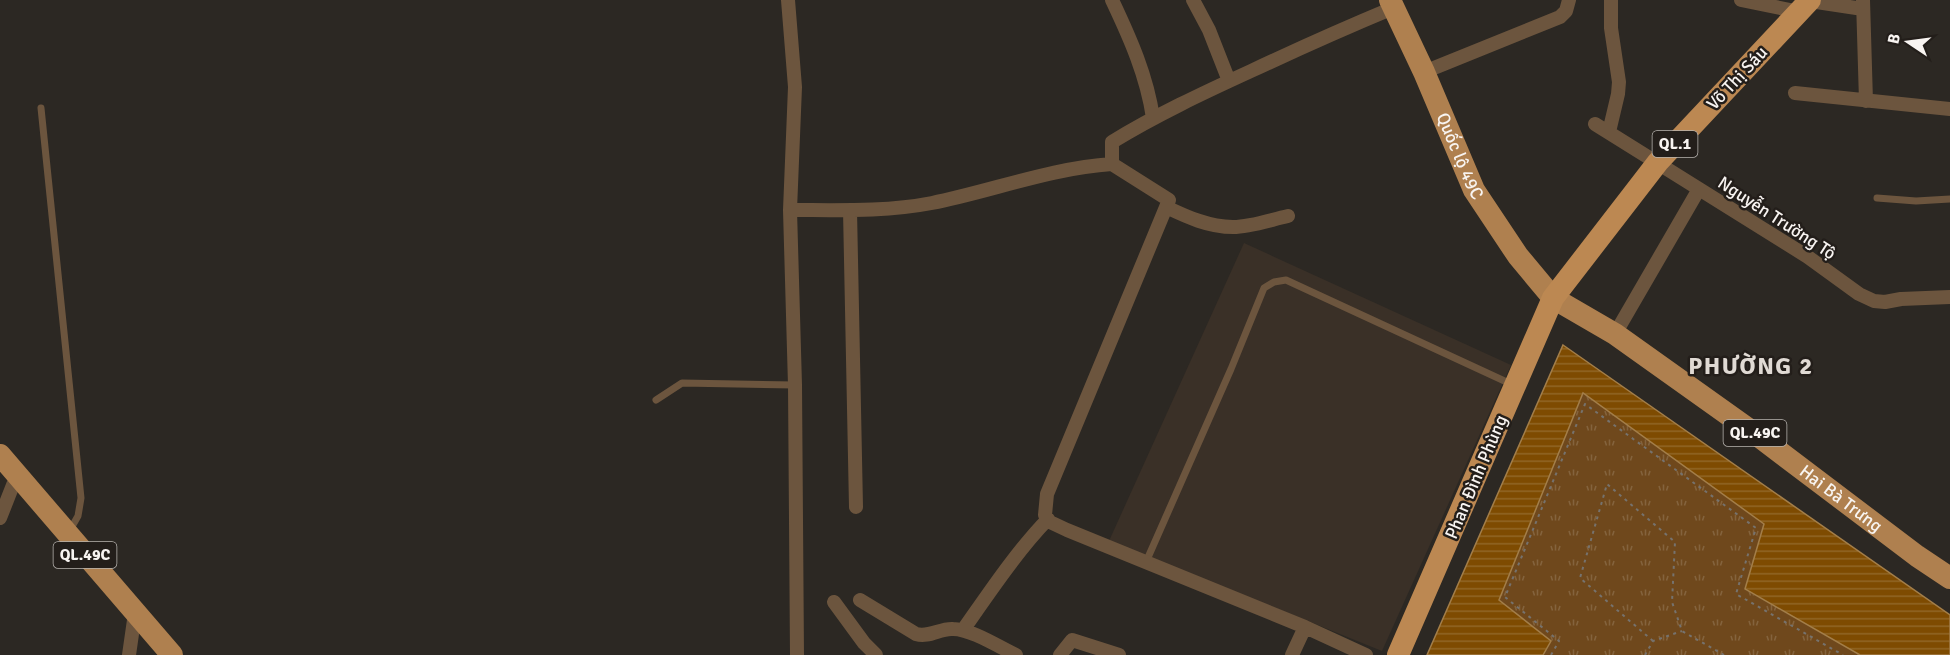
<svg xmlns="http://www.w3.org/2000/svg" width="1950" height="655" viewBox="0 0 1950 655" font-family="Signika,sans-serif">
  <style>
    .built { fill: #3a3027 }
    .grass { fill: url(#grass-tufts) }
    .water { fill: url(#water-rules); stroke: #a37e49; stroke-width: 1.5 }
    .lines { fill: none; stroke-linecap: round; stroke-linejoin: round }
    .path { stroke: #76726d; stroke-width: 2; stroke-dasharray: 3 4.5; stroke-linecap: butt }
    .service { stroke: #6c553e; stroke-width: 7 }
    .minor { stroke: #6c553e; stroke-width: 14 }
    .primary { stroke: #af804f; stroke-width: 22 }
    .trunk { stroke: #bc8852; stroke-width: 22 }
    .labels { text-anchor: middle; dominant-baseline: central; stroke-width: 5; stroke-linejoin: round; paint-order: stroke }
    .shield { fill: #231e1a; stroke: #b8b4b0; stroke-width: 1.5 }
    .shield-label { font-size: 16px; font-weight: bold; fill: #f8f4f1 }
    .street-label { font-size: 18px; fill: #f8f4f1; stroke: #231e1a }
    .district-label { font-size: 24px; font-weight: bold; letter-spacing: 1.5px; fill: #e0dad4; stroke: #231e1a }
  </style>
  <defs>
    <pattern id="grass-tufts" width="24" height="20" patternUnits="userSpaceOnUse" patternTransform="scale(1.5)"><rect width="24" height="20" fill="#6f481c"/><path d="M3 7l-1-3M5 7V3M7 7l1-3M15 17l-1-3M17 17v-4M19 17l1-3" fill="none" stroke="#84633d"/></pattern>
    <pattern id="water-rules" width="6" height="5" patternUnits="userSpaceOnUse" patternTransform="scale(1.5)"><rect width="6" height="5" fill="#7e4b01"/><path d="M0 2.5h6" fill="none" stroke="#916626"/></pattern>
  </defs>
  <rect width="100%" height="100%" fill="#2c2823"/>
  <path class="built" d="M 1244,243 L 1511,365 L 1382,651 L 1109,541 Z"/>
  <path class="grass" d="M 1583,393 L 1764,524 L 1746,590 L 1860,655 L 1543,655 L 1551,641 L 1499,600 Z"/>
  <path class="water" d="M 1563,345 L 1950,615 L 1950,655 L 1860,655 L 1745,589 L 1764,524 L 1583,393 L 1499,600 L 1551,641 L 1543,655 L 1427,655 Z"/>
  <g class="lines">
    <path class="path" d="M 1653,641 L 1580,578 L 1607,484 L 1675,542 L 1672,602 L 1682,631 L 1724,655
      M 1551,655 L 1559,641 L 1505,597 L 1585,404 L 1756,528 L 1736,594 L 1843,655
      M 1645,655 L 1653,641 L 1682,631"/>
    <path class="service" d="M 41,108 L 81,498 L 78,516 L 70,530
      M 1877,198 L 1916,201 L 1950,199
      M 656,400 L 682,383 L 795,385
      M 1146,562 L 1231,369 L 1264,288 L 1274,282 L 1286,280 L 1511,384"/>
    <path class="minor" d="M 788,0 L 795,87 L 790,210 L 795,385 L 797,655
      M 1112,0 C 1130,38 1147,76 1153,118
      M 1193,0 L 1209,30 L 1229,81
      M 1741,0 L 1800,12
      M 1863,0 L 1866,101
      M 1810,1 L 1863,9
      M 1424,72 L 1560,17 L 1566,11 L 1569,0
      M 1795,93 L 1950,109
      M 1595,124 L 1808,257 L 1859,294 L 1874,301 L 1885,302 L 1901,299 L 1950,297
      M 1609,132 L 1618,94 L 1619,82 L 1611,28 L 1611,0
      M 1166,207 C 1187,217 1209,227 1233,227 C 1251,227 1270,220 1288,216
      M 790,210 C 837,210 886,212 932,203 C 992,191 1051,168 1112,164
      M 850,210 L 856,507
      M 1615,334 L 1699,189
      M 0,518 L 13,485 L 19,477
      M 860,600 L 916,634 C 929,638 940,628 953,629 C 971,629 999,647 1016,655
      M 834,602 L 864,643 L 876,655
      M 963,630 C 989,593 1017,551 1048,519
      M 129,655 L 135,613
      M 1060,655 L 1072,640 L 1119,655
      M 1292,655 L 1305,627
      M 1366,655 L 1305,627 L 1067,530 L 1050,522 L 1045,515 L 1047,494 L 1169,200 L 1112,164 L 1112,142 C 1156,115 1203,93 1251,71 C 1298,49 1345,28 1393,8"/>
    <g class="primary">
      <path id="s1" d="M 1390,0 L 1424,72 L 1474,190 L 1518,256 L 1553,298 L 1615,334 L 1761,438 L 1917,556 L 1950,578"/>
      <path d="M 0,455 L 172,655"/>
    </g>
    <path class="trunk" d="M 1398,655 L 1553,298 L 1658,162 L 1810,0"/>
  </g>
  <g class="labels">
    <g class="shield">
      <rect x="1652.5" y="131" width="45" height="26" rx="4.5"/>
      <rect x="1723.5" y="420" width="63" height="26" rx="4.5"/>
      <rect x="53.5" y="542" width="63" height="26" rx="4.5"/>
    </g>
    <g class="shield-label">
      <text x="1675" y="144">QL.1</text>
      <text x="1755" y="433">QL.49C</text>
      <text x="85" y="555">QL.49C</text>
    </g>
    <g class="street-label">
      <text transform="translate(1737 78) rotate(-47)">Võ Thị Sáu</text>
      <text stroke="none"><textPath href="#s1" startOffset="171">Quốc lộ 49C</textPath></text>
      <text transform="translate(1777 218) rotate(33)">Nguyễn Trường Tộ</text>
      <text transform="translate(1476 477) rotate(-67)">Phan Đình Phùng</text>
      <text stroke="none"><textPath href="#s1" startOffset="693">Hai Bà Trưng</textPath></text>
    </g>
    <g class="district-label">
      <text x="1751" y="366">PHƯỜNG 2</text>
    </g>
  </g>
  <g transform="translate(1908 42) rotate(283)" stroke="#231e1a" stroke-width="4.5" paint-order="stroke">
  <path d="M0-4.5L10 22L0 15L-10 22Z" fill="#f8f4f1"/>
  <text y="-9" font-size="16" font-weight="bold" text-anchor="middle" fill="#f8f4f1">B</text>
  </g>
</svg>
